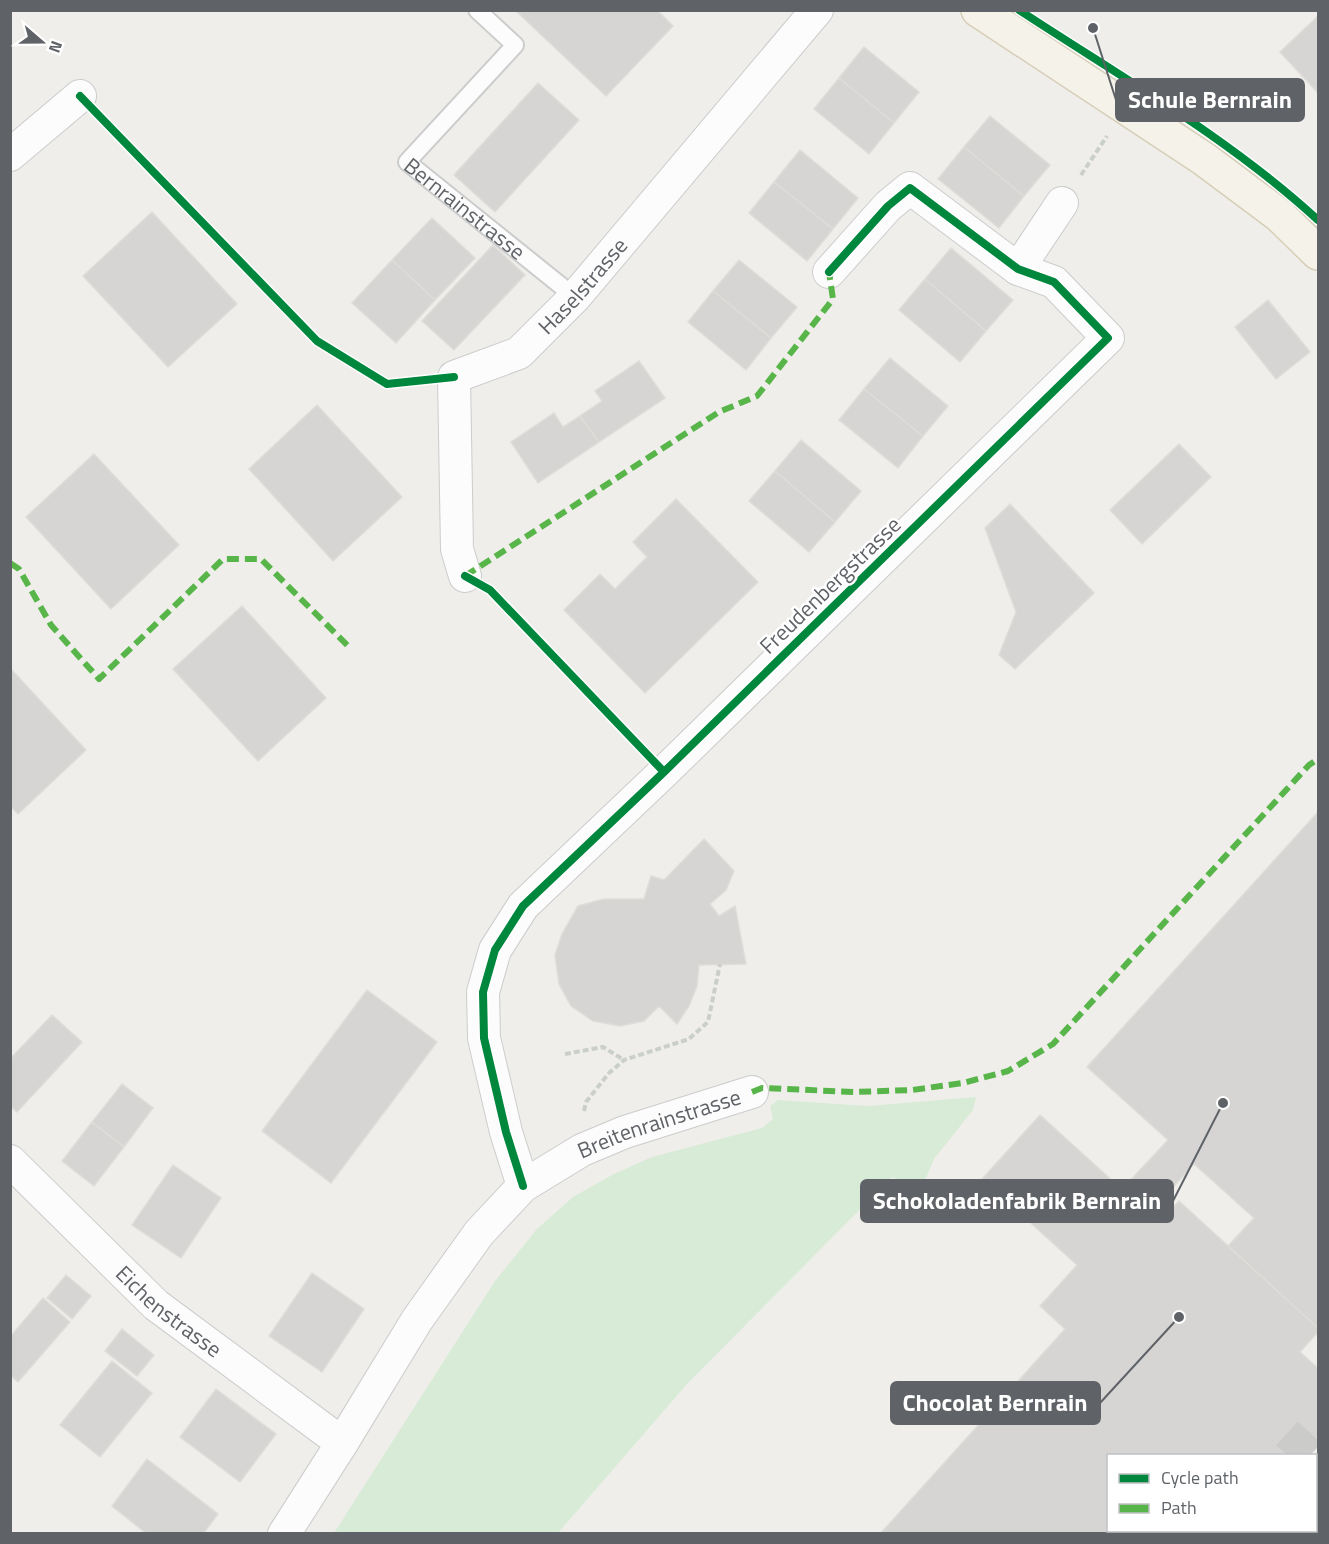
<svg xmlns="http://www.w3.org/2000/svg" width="1329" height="1544" viewBox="0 0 1329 1544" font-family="'Titillium Web',sans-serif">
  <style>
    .green { fill: #d8ebd6 }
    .building { fill: #d6d5d3; stroke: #deddd9; stroke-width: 1.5 }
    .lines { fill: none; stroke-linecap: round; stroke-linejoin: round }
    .street-tunnel { stroke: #cbcbca; stroke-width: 32; stroke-dasharray: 32 16; stroke-linecap: butt }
    .lane-casing { stroke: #cbcccc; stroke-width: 20 }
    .street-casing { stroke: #cbcccc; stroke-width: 34 }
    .primary-casing { stroke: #d7ceb8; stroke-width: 36 }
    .path { stroke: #cacfcc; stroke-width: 4; stroke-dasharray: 6 3; stroke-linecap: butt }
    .lane { stroke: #fdfcfc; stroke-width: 16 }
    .street { stroke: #fdfcfc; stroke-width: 32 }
    .primary { stroke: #f4f2e9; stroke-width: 33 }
    .rail-casing { stroke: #e4e4e4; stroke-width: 7 }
    .rail { stroke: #fff; stroke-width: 4.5; stroke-dasharray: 14; stroke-linecap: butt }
    .quiet { stroke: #58b549; stroke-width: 6; stroke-dasharray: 12 6; stroke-linecap: butt }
    .cycleway-casing { stroke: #fff; stroke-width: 11 }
    .cycleway { stroke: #00873e; stroke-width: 8 }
    .labels { text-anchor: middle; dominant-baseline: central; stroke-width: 5; stroke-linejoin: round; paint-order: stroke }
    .street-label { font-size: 22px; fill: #5f6368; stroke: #fff }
    .leader { fill: none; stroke: #5f6368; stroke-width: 2 }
    .callout-dot { fill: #5f6368; stroke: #fff; stroke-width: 2 }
    .callout { fill: #5f6368; stroke: #5f6368; stroke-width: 2 }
    .callout-label { font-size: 24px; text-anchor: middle; font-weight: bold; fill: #fff }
  </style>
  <rect width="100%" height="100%" fill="#efeeea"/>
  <path class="green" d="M 976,1097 L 973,1110 L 934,1159 L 926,1178 L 912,1186 L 892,1177 L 687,1384 L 558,1533 L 334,1533 L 495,1281 L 537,1229 L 573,1197 L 612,1175 L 652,1157 L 762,1128 L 773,1119 L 770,1106 L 778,1100 L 868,1106 Z"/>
  <path class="building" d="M 657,10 L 673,26 L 606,96 L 516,11 Z
    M 1318,16 L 1318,93 L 1280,52 Z
    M 864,47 L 919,92 L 894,123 L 839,78 Z
    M 839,78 L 894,123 L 869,154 L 814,109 Z
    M 538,83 L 579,120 L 495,212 L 454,175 Z
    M 990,116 L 1050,165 L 1024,196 L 964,147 Z
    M 964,147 L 1024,196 L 999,228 L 938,179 Z
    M 800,150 L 858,198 L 833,229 L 774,182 Z
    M 774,182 L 833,229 L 807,261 L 749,213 Z
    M 152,212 L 237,304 L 168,367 L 83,276 Z
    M 432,218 L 475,258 L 435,300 L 392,260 Z
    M 493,245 L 525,275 L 454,350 L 422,321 Z
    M 951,248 L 1013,300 L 986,331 L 925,279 Z
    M 392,260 L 435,300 L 396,343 L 352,303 Z
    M 739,260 L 797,307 L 771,338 L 713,291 Z
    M 925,279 L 986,331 L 960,362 L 899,310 Z
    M 713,291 L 771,338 L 746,370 L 688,322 Z
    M 1268,300 L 1310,352 L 1276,379 L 1235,327 Z
    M 890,358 L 948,406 L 923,436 L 864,389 Z
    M 639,361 L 665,398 L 599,442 L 580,416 L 602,401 L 595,391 Z
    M 864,389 L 923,436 L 898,468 L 839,420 Z
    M 317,405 L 402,497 L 333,561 L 249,469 Z
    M 554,413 L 563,427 L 580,416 L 599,442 L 538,483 L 511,442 Z
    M 801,440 L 861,491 L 835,522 L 775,471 Z
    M 1179,444 L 1211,477 L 1142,544 L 1110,510 Z
    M 94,454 L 179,545 L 111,609 L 26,517 Z
    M 775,471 L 835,522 L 809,552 L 749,501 Z
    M 676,499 L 758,582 L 645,693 L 564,610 L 600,574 L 615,589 L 647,557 L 633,542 Z
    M 1010,504 L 1094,593 L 1015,669 L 999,655 L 1016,612 L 985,528 Z
    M 242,606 L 326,698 L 258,761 L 173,669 Z
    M 10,668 L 86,750 L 18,814 L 10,806 Z
    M 1318,812 L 1318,1328 L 1228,1246 L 1254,1218 L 1194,1164 L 1149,1214 L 1122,1189 L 1168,1140 L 1087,1067 Z
    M 704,839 L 734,871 L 726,890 L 710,904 L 719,916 L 735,906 L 746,964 L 699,965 L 697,986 L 689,1006 L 677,1024 L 659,1006 L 644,1021 L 620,1026 L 593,1021 L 571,1006 L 559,984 L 555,955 L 562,934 L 578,906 L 604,899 L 644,899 L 651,876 L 664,880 Z
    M 367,990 L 437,1042 L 331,1183 L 262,1131 Z
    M 52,1015 L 82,1042 L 17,1112 L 10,1106 L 10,1059 Z
    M 122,1084 L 153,1108 L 124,1147 L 92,1122 Z
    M 1040,1115 L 1159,1223 L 1179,1201 L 1318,1328 L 1318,1332 L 1300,1352 L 1318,1368 L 1318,1436 L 1301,1456 L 1108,1456 L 1108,1530 L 1193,1530 L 1191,1534 L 880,1534 L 1065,1329 L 1040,1306 L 1077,1265 L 982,1179 Z
    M 92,1122 L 124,1147 L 94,1186 L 62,1161 Z
    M 173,1165 L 221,1198 L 181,1258 L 132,1225 Z
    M 312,1273 L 364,1309 L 322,1372 L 269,1336 Z
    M 66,1275 L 91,1296 L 72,1319 L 47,1298 Z
    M 43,1298 L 70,1322 L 18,1382 L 10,1375 L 10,1337 Z
    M 122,1329 L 154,1355 L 137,1376 L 105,1351 Z
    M 112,1361 L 152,1393 L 100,1457 L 60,1425 Z
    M 216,1389 L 276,1434 L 240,1482 L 180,1437 Z
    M 147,1459 L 218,1514 L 203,1534 L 147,1534 L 112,1506 Z"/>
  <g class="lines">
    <path class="street-tunnel" d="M 1288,1456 L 1318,1423"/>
    <g class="lane-casing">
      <g id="lane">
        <path id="s1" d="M 477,10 L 515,45 L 407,162 L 575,297"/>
      </g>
    </g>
    <g class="street-casing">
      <g id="street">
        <path d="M 10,155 L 80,96"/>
        <path d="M 1018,269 L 1062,203"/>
        <path id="s2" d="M 465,576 L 457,549 L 454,377 L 519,353 L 575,297 L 817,10"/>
        <path id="s3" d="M 10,1161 L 156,1305 L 342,1443"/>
        <path d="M 523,1186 L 506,1132 L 484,1038 L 483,992 L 495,950 L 523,906 L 664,772 L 1108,338 L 1054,282 L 1018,269 L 910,188 L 888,206 L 829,272"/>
        <path id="s4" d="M 284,1534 L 342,1443 L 417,1320 L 479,1233 L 523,1186 L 582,1150 L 625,1132 L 752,1092"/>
        <path d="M 1218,1534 L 1221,1530"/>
      </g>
    </g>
    <g class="primary-casing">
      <path id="primary" d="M 978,10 L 1204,159 L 1279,215 L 1318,253"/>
    </g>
    <path class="path" d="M 1081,175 L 1107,136
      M 565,1054 L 603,1047 L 624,1060
      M 584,1111 L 586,1102 L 609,1073 L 624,1060 L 689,1039 L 708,1022 L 720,964"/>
    <use href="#lane" class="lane"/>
    <use href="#street" class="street"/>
    <use href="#primary" class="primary"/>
    <g class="rail-casing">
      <path id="rail" d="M 1316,1505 L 1318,1501
        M 1288,1534 L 1291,1530"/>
    </g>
    <use href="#rail" class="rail"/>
    <path class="quiet" d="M 10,563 L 19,569 L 51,625 L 99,679 L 223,559 L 261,559 L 351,649
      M 465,576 L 719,412 L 757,396 L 833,299 L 829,272
      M 752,1092 L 762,1088 L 855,1092 L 912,1090 L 963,1083 L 1008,1071 L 1053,1044 L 1309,765 L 1318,759"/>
    <g class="cycleway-casing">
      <path id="cycleway" d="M 1019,10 C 1121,77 1229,138 1318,220
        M 80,96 L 317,341 L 387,384 L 454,377
        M 465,576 L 490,590 L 664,772
        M 523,1186 L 506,1132 L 484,1038 L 483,992 L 495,950 L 523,906 L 664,772 L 1108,338 L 1054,282 L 1018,269 L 910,188 L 888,206 L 829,272"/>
    </g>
    <use href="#cycleway" class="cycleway"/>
  </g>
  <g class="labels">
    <g class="street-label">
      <text stroke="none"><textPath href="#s1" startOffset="285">Bernrainstrasse</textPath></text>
      <text stroke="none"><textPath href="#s2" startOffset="362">Haselstrasse</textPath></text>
      <text transform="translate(830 585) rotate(-44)">Freudenbergstrasse</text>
      <text stroke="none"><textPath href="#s4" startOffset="574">Breitenrainstrasse</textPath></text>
      <text stroke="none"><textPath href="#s3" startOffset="219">Eichenstrasse</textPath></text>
    </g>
  </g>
  <path class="leader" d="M1093 28L1116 100M1223 1103L1173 1201M1179 1317L1100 1403"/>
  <g class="callout-dot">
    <circle cx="1093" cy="28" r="6"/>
    <circle cx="1223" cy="1103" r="6"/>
    <circle cx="1179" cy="1317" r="6"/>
  </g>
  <g class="callout">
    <rect x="1116" y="79" width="188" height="42" rx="6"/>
    <rect x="861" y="1180" width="312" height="42" rx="6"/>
    <rect x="891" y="1382" width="209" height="42" rx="6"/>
  </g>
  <g class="callout-label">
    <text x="1210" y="108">Schule Bernrain</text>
    <text x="1017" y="1209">Schokoladenfabrik Bernrain</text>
    <text x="995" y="1411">Chocolat Bernrain</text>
  </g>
  <rect width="1329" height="1544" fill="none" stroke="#5f6368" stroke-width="24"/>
  <rect x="1107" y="1454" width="210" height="78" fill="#ffffff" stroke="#bfc1c3" stroke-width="1.5"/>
  <rect x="1119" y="1474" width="30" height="9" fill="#00873e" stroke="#bfc1c3" stroke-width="1.5"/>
  <text x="1161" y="1484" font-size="18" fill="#5f6368">Cycle path</text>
  <rect x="1119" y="1504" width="30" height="9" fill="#58b549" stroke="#bfc1c3" stroke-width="1.5"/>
  <text x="1161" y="1514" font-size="18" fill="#5f6368">Path</text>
  <g transform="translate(42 42) rotate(110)" stroke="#ffffff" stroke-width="4.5" paint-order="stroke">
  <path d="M0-4.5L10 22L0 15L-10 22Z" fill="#5f6368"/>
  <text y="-9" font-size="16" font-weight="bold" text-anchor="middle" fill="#5f6368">N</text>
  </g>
</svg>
